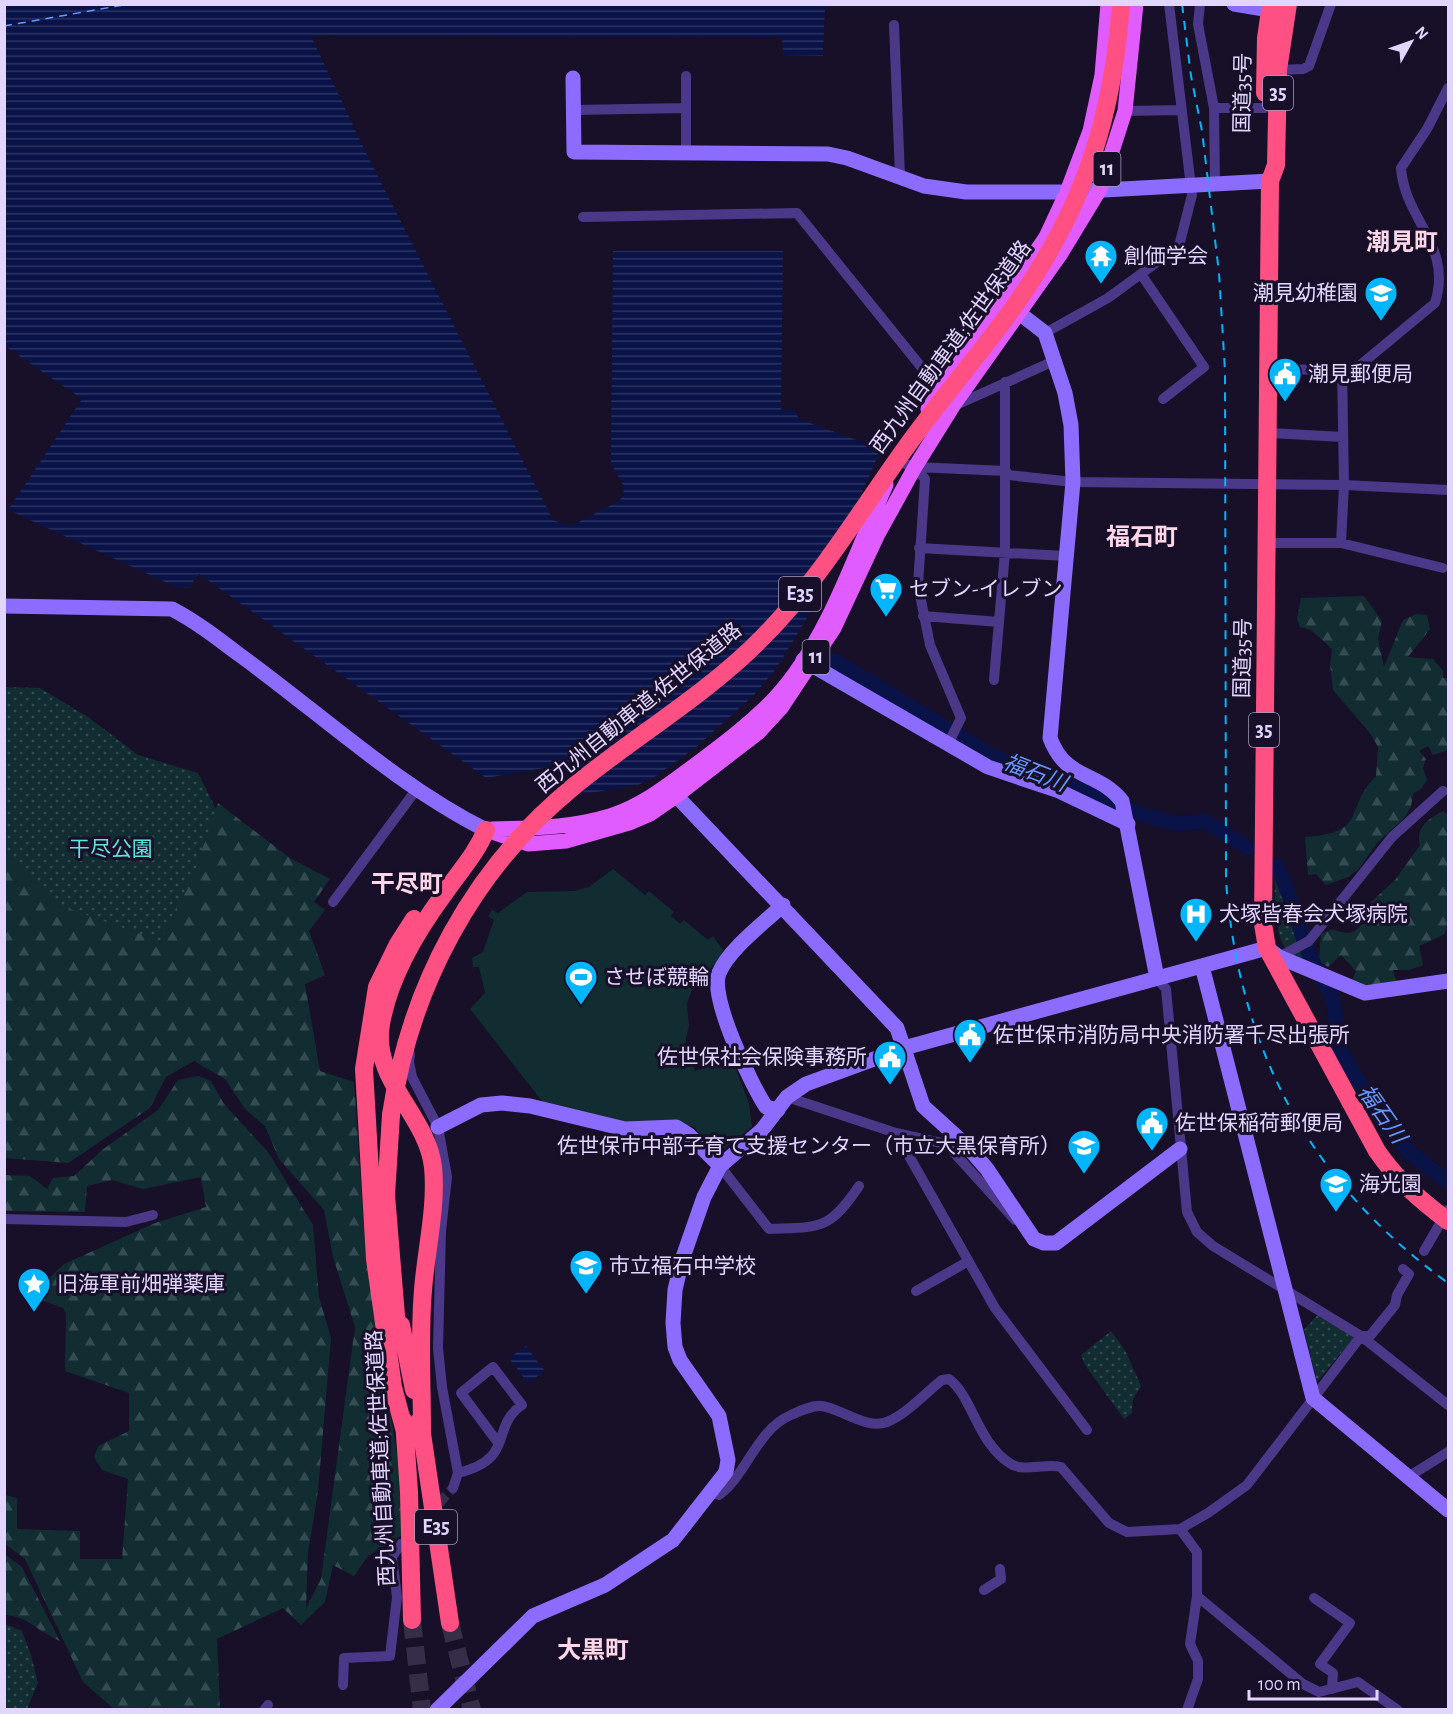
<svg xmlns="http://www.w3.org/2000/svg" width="1453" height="1714" viewBox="0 0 1453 1714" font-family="'Alegreya Sans','Noto Sans JP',sans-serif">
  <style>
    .grass { fill: url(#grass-dots) }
    .forest { fill: url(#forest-firs) }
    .garden { fill: #122d32 }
    .water { fill: url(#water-rules) }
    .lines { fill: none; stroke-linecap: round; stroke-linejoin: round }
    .river { stroke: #091347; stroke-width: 15 }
    .ferry { stroke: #6399ff; stroke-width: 1.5; stroke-dasharray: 8 6; stroke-linecap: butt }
    .street-tunnel { stroke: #362d48; stroke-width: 10; stroke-dasharray: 10 5; stroke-linecap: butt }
    .highway-tunnel { stroke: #362d48; stroke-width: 18; stroke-dasharray: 18 9; stroke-linecap: butt }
    .street { stroke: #4b3888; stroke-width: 10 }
    .secondary { stroke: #8c6cff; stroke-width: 15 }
    .primary { stroke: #e15cff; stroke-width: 15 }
    .highway { stroke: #ff5083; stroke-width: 18 }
    .rail { stroke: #01b5ff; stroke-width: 2; stroke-dasharray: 9 8; stroke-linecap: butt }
    .highway-bridge { stroke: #ff5083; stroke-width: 18 }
    .labels { text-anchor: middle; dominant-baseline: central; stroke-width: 6; stroke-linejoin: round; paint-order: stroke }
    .shield { fill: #180f28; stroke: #a59abe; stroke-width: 1.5 }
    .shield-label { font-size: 20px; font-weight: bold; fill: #e2d5ff }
    .street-label { font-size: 21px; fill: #e2d5ff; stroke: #180f28 }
    .poi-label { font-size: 21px; fill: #e2d5ff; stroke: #180f28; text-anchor: start }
    .park-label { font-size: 21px; fill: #5de4dc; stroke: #180f28 }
    .water-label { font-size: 22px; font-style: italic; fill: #6399ff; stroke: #180f28 }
    .quarter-label { font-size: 24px; font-weight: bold; fill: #ffd7e9; stroke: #180f28 }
  </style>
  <defs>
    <pattern id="grass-dots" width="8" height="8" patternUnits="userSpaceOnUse" patternTransform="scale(1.5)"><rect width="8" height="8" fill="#122d32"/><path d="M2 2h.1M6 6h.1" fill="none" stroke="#344b51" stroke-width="1.8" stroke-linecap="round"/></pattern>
    <pattern id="forest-firs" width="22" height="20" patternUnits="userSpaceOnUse" patternTransform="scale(1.5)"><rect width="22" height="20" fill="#122d32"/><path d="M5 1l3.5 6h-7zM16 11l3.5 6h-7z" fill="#344b51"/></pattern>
    <pattern id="water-rules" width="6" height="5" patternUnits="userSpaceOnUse" patternTransform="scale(1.5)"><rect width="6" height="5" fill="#091347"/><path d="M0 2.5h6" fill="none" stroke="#2d3463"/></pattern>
  </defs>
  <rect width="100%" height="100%" fill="#180f28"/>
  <path class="grass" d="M 5,687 L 40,688 L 88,717 L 138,755 L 198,773 L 290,957 L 5,927 Z
    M 1275,868 L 1278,868 L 1309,962 C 1303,960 1296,958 1291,954 C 1272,941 1275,889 1275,868 Z
    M 1319,1313 L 1356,1335 L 1317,1382 L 1304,1330 Z
    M 1111,1331 L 1126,1352 L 1141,1386 L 1133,1399 L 1132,1413 L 1124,1419 L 1085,1365 L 1081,1355 Z
    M 5,1624 L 22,1631 L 31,1655 L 38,1683 L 27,1709 L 5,1709 Z"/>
  <path class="forest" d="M 1364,596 L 1382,621 L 1378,639 L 1384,667 L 1403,620 L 1416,614 L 1427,615 L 1430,629 L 1408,657 L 1433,659 L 1443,671 L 1443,678 L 1448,678 L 1448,750 L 1433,755 L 1428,746 L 1419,751 L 1426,759 L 1423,768 L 1427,780 L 1421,789 L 1413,794 L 1411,807 L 1404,818 L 1377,843 L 1358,870 L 1348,877 L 1326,885 L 1316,874 L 1308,875 L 1305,837 C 1369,833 1343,809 1376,776 L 1378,747 L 1370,733 L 1333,690 L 1330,666 L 1332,649 L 1311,630 L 1300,627 L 1297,618 L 1301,598 Z
    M 218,803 L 290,858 L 330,879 L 314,902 L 325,910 L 309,931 L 325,975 L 305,984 L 320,1071 L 354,1082 L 366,1258 L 399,1468 L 402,1535 L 368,1556 L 354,1576 L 333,1565 L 325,1602 L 301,1625 L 283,1608 L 217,1639 L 220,1709 L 114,1709 L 83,1682 L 25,1559 L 4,1543 L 5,1495 L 17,1498 L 17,1529 L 80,1531 L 80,1559 L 122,1559 L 128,1479 L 102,1470 L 94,1457 L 98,1446 L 129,1431 L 129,1393 L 65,1371 L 66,1313 L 63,1308 L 41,1300 L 41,1286 L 64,1264 L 155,1223 L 206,1207 L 201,1177 L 143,1189 L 112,1180 L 87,1186 L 85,1212 L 5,1211 L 5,1175 L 30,1176 L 47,1189 L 53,1178 L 74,1176 L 102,1150 L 158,1110 L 178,1080 L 199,1076 L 211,1081 L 224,1104 L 268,1152 L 313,1225 L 319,1297 L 331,1338 L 318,1491 L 308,1553 L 306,1608 L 321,1579 L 355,1327 L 333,1257 L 324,1210 L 279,1159 L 265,1126 L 245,1109 L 225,1079 L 194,1061 L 166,1077 L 150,1108 L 68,1163 L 5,1158 L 4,849 L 53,903 L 160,941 L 194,873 Z
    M 1443,811 L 1448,815 L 1448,917 L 1445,934 L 1419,946 L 1423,965 L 1409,970 L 1393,970 L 1397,983 L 1366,990 L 1352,981 L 1356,971 L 1341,955 L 1328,967 L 1319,961 L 1321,934 L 1333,929 C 1356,940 1360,926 1374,909 L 1370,903 L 1395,880 L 1420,845 C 1415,828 1429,818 1443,811 Z
    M 4,1554 L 22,1567 L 60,1641 C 37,1632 29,1616 5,1615 Z"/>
  <path class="garden" d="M 613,869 L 645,895 L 649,891 L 674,912 L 671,916 L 680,924 L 684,920 L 708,940 L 713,936 L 725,953 L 694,985 L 687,1003 L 689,1025 L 685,1044 L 695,1071 L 732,1059 L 749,1103 L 752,1127 L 725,1148 L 711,1147 L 694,1127 L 675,1121 L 638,1125 L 545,1105 L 470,1009 L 485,993 L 479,967 L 473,967 L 472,958 L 483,952 L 494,920 L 488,916 L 492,910 L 498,913 L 527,892 L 575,891 L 589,887 Z"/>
  <path class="water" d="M 4,5 L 825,5 L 823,56 L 783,55 L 782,37 L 311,36 L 368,157 L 553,520 L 571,526 L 619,501 L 624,495 L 623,485 L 611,463 L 613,251 L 783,251 L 781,410 L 794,410 L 799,419 L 881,449 L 806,620 L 775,670 L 754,695 L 694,749 L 653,778 L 638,785 L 584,794 L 579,762 L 486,778 L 199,574 L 188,588 L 176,587 L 8,510 L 82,399 L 5,346 Z
    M 526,1346 L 545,1371 L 528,1383 L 509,1358 Z"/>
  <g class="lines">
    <path class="river" d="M 835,661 L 994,757 L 1146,816 L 1178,824 L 1205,821 L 1248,848
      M 1277,866 C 1290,892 1297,921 1307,949 C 1321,985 1342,994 1334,1039 L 1372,1104 L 1408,1151 L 1448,1182"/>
    <path class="ferry" d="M 4,26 L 129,4"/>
    <path class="street-tunnel" d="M 409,1536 L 453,1488"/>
    <path class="highway-tunnel" d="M 412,1620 L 422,1710
      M 450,1623 L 472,1710"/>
    <path class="street" d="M 1200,4 L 1198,24 L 1214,108 L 1265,108
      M 894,25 L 900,177
      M 1278,70 L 1303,69 L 1309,66 L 1331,4
      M 1214,108 L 1215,185
      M 574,110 L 686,108
      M 1125,111 L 1181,110
      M 686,153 L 686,76
      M 583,217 L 797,213 L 939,389
      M 1141,274 L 1204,367 L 1163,399
      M 1045,333 L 1108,298 L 1179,246 L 1192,195 L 1169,4
      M 1269,370 L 1342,369 L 1359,366 L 1435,303 C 1453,245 1405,221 1401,168 L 1427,129 L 1448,88
      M 956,405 L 1054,361
      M 1269,433 L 1343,437
      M 897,461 L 915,467 L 925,479 L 918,585 L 930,645 L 961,718 L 948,744
      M 915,467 L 1006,471 L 1008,475 L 1073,482 L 1344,485 L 1448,490
      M 1267,543 L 1341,543 L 1443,568
      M 1341,543 L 1344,485 L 1342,369
      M 919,548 L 1066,556
      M 923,616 L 999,622
      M 994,680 L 1005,552 L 1005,382
      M 333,902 L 416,790
      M 1279,957 L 1309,941 L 1392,837 L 1443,791
      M 1157,978 L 1166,989 L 1187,1212 L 1197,1232 L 1213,1246 L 1361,1336 L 1448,1405
      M 410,1054 L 409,1062 L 412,1077 L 438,1127 L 447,1177 L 441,1231 L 438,1348 L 442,1387 L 458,1473 L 453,1488
      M 787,1097 L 896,1133 L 946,1144 L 1015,1220
      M 896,1133 L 995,1308 L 1087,1430
      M 720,1166 L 769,1229 C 819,1227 829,1231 859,1186
      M 4,1219 L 126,1222 L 153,1215
      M 1424,1251 L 1448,1210
      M 916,1291 L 967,1262
      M 458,1473 C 517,1458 489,1428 522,1405 L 493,1367 L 461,1393 L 499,1444
      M 1408,1477 L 1448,1452
      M 712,1493 L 719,1495 C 746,1476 757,1429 791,1415 C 799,1411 814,1405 822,1406 C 842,1409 867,1430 887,1422 C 907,1414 925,1393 942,1380 L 949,1379 C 973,1397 977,1443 1011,1464 C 1023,1472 1046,1463 1061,1467 L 1109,1523 L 1127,1532 L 1180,1529 L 1208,1513 L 1247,1485 L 1361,1336 L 1370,1336 L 1395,1305 L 1397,1295 L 1409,1274 L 1403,1269
      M 1180,1529 L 1197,1552 L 1197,1596 L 1190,1644 L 1198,1661 L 1198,1679 L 1187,1710
      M 984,1590 L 1001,1579 L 1000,1569
      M 1197,1596 L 1303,1684 L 1319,1692 L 1358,1682 L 1398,1710
      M 1314,1598 L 1350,1623 L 1320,1664 L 1333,1673 L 1332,1689
      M 343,1685 L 344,1658 L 390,1656 L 397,1597 L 392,1557 L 401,1544
      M 264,1710 L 268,1705"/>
    <path class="secondary" d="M 1234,4 L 1270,10
      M 573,78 L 574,152 L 828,154 L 847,158 L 924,186 L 966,192 L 1067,192 L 1270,181
      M 1010,306 L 1045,333 L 1065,393 L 1071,425 L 1073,482 L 1050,738 C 1066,781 1097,770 1122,801 L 1157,978
      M 4,606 L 172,609 C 195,621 216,637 237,653 C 319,712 395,784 486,830
      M 803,660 L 988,767 L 1059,791 L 1128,824
      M 667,786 L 897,1028 L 923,1106 L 967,1146 L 987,1169 L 1034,1239 L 1044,1243 L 1056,1243 L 1180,1149
      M 1202,966 L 1313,1398 L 1448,1510
      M 778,1110 L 766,1107 C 751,1084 709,997 719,973 C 729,949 764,923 783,905
      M 438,1127 L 481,1105 L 502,1103 L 530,1106 L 625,1129 L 676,1127 L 689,1135 L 720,1166
      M 437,1710 L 533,1616 L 605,1585 L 673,1540 L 726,1472 L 728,1460 L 719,1416 L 680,1360 L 675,1347 L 673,1323 L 675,1290 L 682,1260 L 704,1197 L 720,1166 L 762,1130 L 787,1097 L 806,1084 L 904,1048 L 1267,948 L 1279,957 L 1365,993 L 1448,981"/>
    <path class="primary" d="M 928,409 L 1046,237 L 1067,192 L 1090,131 L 1102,75 L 1108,4
      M 492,829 C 532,828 571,828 610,816 C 642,806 668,785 695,765 C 723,744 751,723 775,698 C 827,642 855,554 886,485
      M 486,830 L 528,844 L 566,841 L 629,823 L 650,814 L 676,796 L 759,732 L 781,708 L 834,628 L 877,536 L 915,467 L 953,406 L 1060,255 L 1100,189 L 1125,111 L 1136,4"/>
    <path class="highway" d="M 1288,4 L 1278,70 L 1276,165 L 1270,181 L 1263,924 L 1267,948 L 1377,1151 C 1397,1180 1420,1200 1448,1221
      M 1265,93 L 1266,38 L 1271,4
      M 391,1115 L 386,1195 L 398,1340
      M 401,1325 L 414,1390
      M 420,1420 L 450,1623
      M 404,1421 L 409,1492 L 412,1620
      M 422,1431 C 422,1384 419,1336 423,1290 C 426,1250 437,1207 433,1167 C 427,1115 371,1080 381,1024 C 389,978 416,932 444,894 C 459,872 476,854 486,830
      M 405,1432 L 393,1387 L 375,1259 L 364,1069 L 377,987 L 398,944 L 414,919"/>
    <path class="rail" d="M 1182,4 L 1191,76 L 1202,131 L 1219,273 L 1225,371 L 1226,881 C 1239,1050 1310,1183 1448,1283"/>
    <path class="highway-bridge" d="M 391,1115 C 410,987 472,870 573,787 C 635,736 706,695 762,638 C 818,582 860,511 907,446 C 951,385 1003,329 1042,264 C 1092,182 1114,100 1121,4"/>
  </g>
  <defs>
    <g id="temple-pin" transform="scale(1.725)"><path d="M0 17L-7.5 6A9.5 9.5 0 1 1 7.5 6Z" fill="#01b5ff" stroke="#180f28"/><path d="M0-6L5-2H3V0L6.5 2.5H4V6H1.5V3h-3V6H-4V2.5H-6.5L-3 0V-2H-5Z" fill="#fff"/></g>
    <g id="school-pin" transform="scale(1.725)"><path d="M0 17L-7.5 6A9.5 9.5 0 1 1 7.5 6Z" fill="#01b5ff" stroke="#180f28"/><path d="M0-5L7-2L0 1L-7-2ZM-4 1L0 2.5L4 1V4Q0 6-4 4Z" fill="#fff"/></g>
    <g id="civic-pin" transform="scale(1.725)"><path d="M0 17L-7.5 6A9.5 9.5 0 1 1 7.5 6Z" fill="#01b5ff" stroke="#180f28"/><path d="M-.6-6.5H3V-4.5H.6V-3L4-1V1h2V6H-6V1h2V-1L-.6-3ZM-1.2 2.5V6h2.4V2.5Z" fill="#fff"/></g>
    <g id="supermarket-pin" transform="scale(1.725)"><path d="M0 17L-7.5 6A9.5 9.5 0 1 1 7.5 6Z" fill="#01b5ff" stroke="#180f28"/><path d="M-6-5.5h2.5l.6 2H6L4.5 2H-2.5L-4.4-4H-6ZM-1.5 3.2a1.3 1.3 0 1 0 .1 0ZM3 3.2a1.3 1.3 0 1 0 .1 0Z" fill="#fff"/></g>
    <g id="hospital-pin" transform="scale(1.725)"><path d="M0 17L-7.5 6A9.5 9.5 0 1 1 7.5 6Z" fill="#01b5ff" stroke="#180f28"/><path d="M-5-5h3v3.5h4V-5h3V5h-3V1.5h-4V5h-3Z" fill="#fff"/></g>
    <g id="stadium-pin" transform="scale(1.725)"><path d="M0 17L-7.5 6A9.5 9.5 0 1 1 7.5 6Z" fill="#01b5ff" stroke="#180f28"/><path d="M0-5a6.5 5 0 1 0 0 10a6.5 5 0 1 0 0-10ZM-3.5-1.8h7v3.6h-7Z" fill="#fff"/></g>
    <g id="sight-pin" transform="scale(1.725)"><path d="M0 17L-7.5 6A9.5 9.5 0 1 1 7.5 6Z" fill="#01b5ff" stroke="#180f28"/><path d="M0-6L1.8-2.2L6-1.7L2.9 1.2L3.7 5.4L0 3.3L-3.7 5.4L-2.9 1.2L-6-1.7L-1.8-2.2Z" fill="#fff"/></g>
  </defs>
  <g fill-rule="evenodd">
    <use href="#temple-pin" x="1101" y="256"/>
    <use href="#school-pin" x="1381" y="293"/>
    <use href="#civic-pin" x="1285" y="374"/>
    <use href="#supermarket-pin" x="886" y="589"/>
    <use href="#hospital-pin" x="1196" y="914"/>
    <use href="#stadium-pin" x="581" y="977"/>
    <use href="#civic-pin" x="970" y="1035"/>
    <use href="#civic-pin" x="890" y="1057"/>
    <use href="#civic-pin" x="1152" y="1123"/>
    <use href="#school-pin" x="1084" y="1146"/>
    <use href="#school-pin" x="1336" y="1184"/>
    <use href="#school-pin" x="586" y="1266"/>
    <use href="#sight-pin" x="34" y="1284"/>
  </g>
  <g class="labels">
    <g class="shield">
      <rect x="1263" y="76" width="30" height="34" rx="4.5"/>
      <rect x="1093.5" y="152" width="27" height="34" rx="4.5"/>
      <rect x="779" y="577" width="42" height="34" rx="4.5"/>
      <rect x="802.5" y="640" width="27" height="34" rx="4.5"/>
      <rect x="1249" y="713" width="30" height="34" rx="4.5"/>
      <rect x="415" y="1510" width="42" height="34" rx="4.5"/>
    </g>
    <g class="shield-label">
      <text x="1278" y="93">35</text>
      <text x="1107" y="169">11</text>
      <text x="800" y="594">E35</text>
      <text x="816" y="657">11</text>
      <text x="1264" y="730">35</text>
      <text x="436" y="1527">E35</text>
    </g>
    <g class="street-label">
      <text transform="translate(1243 93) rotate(-89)">国道35号</text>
      <text transform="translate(951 347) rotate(-54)">西九州自動車道;佐世保道路</text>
      <text transform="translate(1243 658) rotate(-89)">国道35号</text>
      <text transform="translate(639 708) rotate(-39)">西九州自動車道;佐世保道路</text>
      <text transform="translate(381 1458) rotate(-93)">西九州自動車道;佐世保道路</text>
    </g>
    <g class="poi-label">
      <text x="1124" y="256">創価学会</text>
      <text x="1358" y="293" text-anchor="end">潮見幼稚園</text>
      <text x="1308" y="374">潮見郵便局</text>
      <text x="909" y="589">セブン-イレブン</text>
      <text x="1219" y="914">犬塚皆春会犬塚病院</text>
      <text x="604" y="977">させぼ競輪</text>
      <text x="993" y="1035">佐世保市消防局中央消防署千尽出張所</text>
      <text x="867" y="1057" text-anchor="end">佐世保社会保険事務所</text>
      <text x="1175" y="1123">佐世保稲荷郵便局</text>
      <text x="1061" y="1146" text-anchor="end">佐世保市中部子育て支援センター（市立大黒保育所）</text>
      <text x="1359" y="1184">海光園</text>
      <text x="609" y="1266">市立福石中学校</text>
      <text x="57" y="1284">旧海軍前畑弾薬庫</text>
    </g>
    <g class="park-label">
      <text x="111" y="849">干尽公園</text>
    </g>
    <g class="water-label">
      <text transform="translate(1035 773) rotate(21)">福石川</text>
      <text transform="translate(1382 1114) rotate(55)">福石川</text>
    </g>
    <g class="quarter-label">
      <text x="1402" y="243">潮見町</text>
      <text x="1142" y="538">福石町</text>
      <text x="407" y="885">干尽町</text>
      <text x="593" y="1651">大黒町</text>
    </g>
  </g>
  <rect width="1453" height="1714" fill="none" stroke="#e2d5ff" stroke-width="12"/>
  <g transform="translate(1411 42) rotate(50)" stroke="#180f28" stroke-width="4.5" paint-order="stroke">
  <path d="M0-4.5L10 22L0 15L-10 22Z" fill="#e2d5ff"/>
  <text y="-9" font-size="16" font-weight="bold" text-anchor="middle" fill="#e2d5ff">N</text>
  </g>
  <path d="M1249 1690v9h128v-9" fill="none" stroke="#e2d5ff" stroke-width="3"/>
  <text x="1258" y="1690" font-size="18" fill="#e2d5ff" stroke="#180f28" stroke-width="4.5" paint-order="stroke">100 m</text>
</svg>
